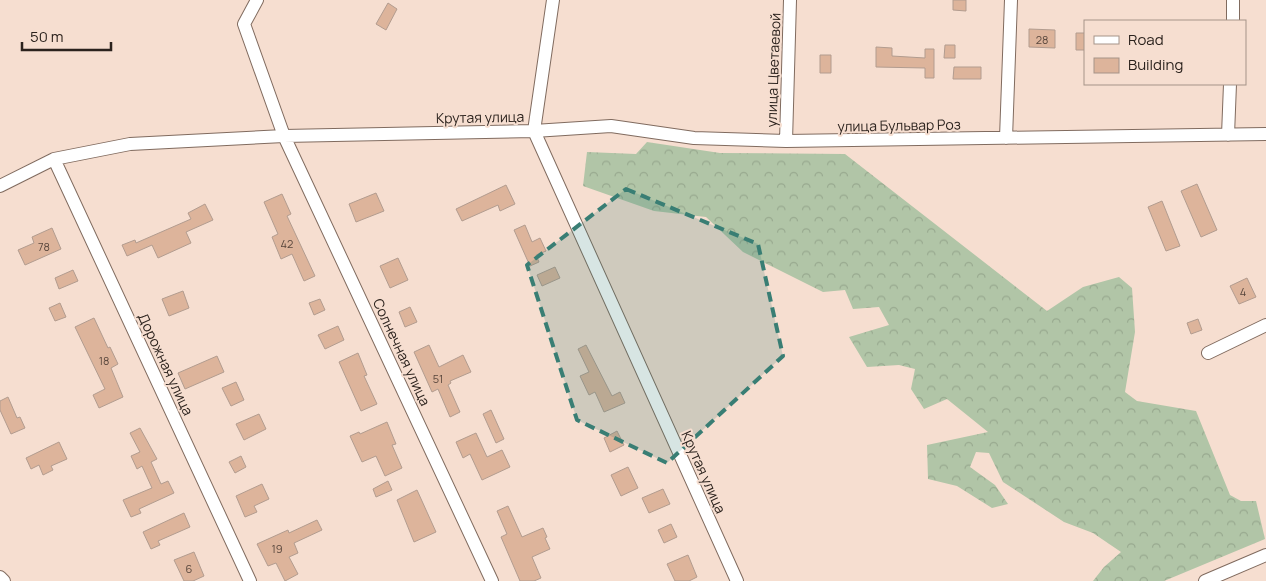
<svg xmlns="http://www.w3.org/2000/svg" width="1266" height="581" viewBox="0 0 1266 581" font-family="Manrope,sans-serif">
  <style>
    .forest { fill: url(#forest-crowns) }
    .building { fill: #ddb49b; stroke: #b29c8f }
    .lines { fill: none; stroke-linecap: round; stroke-linejoin: round }
    .minor-casing { stroke: #806b5f; stroke-width: 14 }
    .minor { stroke: #fff; stroke-width: 12 }
    .marked { fill: #397e74; fill-opacity: 0.2; stroke: #397e74; stroke-width: 4; stroke-dasharray: 10 6; stroke-linejoin: round }
    .labels { text-anchor: middle; dominant-baseline: central; stroke-width: 4; stroke-linejoin: round; paint-order: stroke }
    .number-label { font-size: 11px; fill: #58463c }
    .street-label { font-size: 14px; fill: #2b221d; stroke: #f6ded0 }
  </style>
  <defs>
    <pattern id="forest-crowns" width="20" height="18" patternUnits="userSpaceOnUse" patternTransform="scale(1.25)"><rect width="20" height="18" fill="#b1c5a7"/><path d="M2 6a3 3 0 1 1 6 0M12 15a3 3 0 1 1 6 0" fill="none" stroke="#98a98f"/></pattern>
  </defs>
  <rect width="100%" height="100%" fill="#f6ded0"/>
  <path class="forest" d="M 647,142 L 720,153 L 845,154 L 1047,311 L 1083,287 L 1119,277 L 1132,288 L 1135,332 L 1125,392 L 1137,401 L 1196,411 L 1230,495 L 1241,501 L 1256,501 L 1265,539 L 1164,581 L 1093,581 L 1104,567 L 1121,552 L 1093,533 L 1064,522 L 1003,482 L 989,453 L 976,452 L 970,467 L 995,485 L 1008,504 L 992,508 L 957,486 L 928,479 L 927,445 L 988,432 L 947,399 L 924,409 L 911,389 L 915,369 L 899,365 L 867,367 L 849,337 L 889,325 L 879,307 L 853,309 L 845,290 L 823,292 L 743,252 L 706,217 L 654,211 L 583,186 L 587,152 L 636,154 Z"/>
  <path class="building" d="M 953,0 L 966,0 L 966,11 L 953,10 Z
    M 388,3 L 397,9 L 386,30 L 376,24 Z
    M 1029,29 L 1055,30 L 1055,48 L 1029,47 Z
    M 1076,33 L 1085,33 L 1085,50 L 1076,50 Z
    M 945,45 L 955,45 L 955,58 L 944,58 Z
    M 876,47 L 892,48 L 892,56 L 925,58 L 925,49 L 934,49 L 934,78 L 925,78 L 925,68 L 876,67 Z
    M 820,55 L 831,55 L 831,73 L 820,73 Z
    M 954,67 L 981,67 L 981,79 L 953,79 Z
    M 1197,184 L 1217,230 L 1201,237 L 1181,191 Z
    M 506,185 L 515,204 L 500,211 L 498,205 L 462,221 L 456,209 Z
    M 376,193 L 384,211 L 356,222 L 349,204 Z
    M 282,194 L 291,214 L 287,216 L 315,276 L 304,281 L 292,254 L 281,259 L 272,237 L 278,234 L 264,202 Z
    M 1162,201 L 1180,246 L 1166,251 L 1148,207 Z
    M 205,204 L 213,220 L 186,232 L 191,243 L 158,258 L 152,245 L 127,256 L 122,245 L 135,240 L 136,243 L 191,219 L 188,213 Z
    M 525,225 L 532,242 L 540,238 L 546,251 L 536,255 L 539,262 L 530,266 L 514,230 Z
    M 52,228 L 61,249 L 25,265 L 18,250 L 34,243 L 32,237 Z
    M 398,258 L 408,280 L 390,288 L 380,266 Z
    M 555,267 L 560,278 L 542,286 L 537,275 Z
    M 73,270 L 78,281 L 59,289 L 55,278 Z
    M 1247,278 L 1256,297 L 1239,304 L 1230,286 Z
    M 183,291 L 189,308 L 169,316 L 162,299 Z
    M 320,299 L 325,310 L 314,315 L 309,303 Z
    M 60,303 L 66,317 L 55,321 L 49,308 Z
    M 410,307 L 417,322 L 405,327 L 399,312 Z
    M 94,318 L 108,348 L 110,347 L 118,364 L 111,368 L 123,397 L 99,408 L 93,395 L 105,389 L 75,327 Z
    M 1198,319 L 1202,330 L 1191,334 L 1187,323 Z
    M 338,326 L 344,340 L 325,349 L 318,335 Z
    M 429,345 L 439,367 L 463,355 L 471,372 L 450,381 L 451,383 L 448,385 L 460,412 L 450,417 L 438,389 L 432,392 L 414,352 Z
    M 586,345 L 612,396 L 620,392 L 625,403 L 604,412 L 595,392 L 589,395 L 580,376 L 589,372 L 578,349 Z
    M 358,353 L 367,375 L 364,376 L 377,404 L 361,411 L 339,362 Z
    M 217,356 L 224,372 L 185,389 L 178,373 Z
    M 236,382 L 244,400 L 231,406 L 222,388 Z
    M 8,397 L 17,418 L 20,417 L 25,428 L 11,434 L 0,410 L 0,401 Z
    M 491,410 L 504,439 L 496,443 L 483,414 Z
    M 259,414 L 266,429 L 244,440 L 236,424 Z
    M 387,422 L 396,444 L 392,445 L 402,468 L 385,476 L 376,456 L 362,462 L 350,436 L 359,432 L 360,434 Z
    M 140,428 L 157,459 L 151,462 L 161,484 L 168,481 L 174,493 L 139,509 L 141,513 L 131,517 L 123,500 L 152,488 L 142,466 L 137,469 L 131,456 L 140,452 L 130,433 Z
    M 617,431 L 624,445 L 610,452 L 604,438 Z
    M 476,433 L 487,457 L 502,450 L 510,467 L 482,480 L 470,454 L 463,458 L 456,442 Z
    M 59,442 L 67,459 L 51,466 L 53,470 L 43,475 L 39,465 L 31,469 L 26,458 Z
    M 241,456 L 246,467 L 235,473 L 229,462 Z
    M 628,467 L 638,488 L 621,496 L 611,475 Z
    M 388,481 L 392,490 L 376,497 L 373,489 Z
    M 262,484 L 269,499 L 254,506 L 257,512 L 245,517 L 236,496 Z
    M 663,489 L 670,504 L 649,513 L 642,498 Z
    M 417,490 L 436,532 L 414,542 L 397,500 Z
    M 508,506 L 522,537 L 543,528 L 547,537 L 545,538 L 550,549 L 532,557 L 541,578 L 534,581 L 520,581 L 501,537 L 507,534 L 497,511 Z
    M 184,513 L 190,527 L 158,541 L 160,545 L 151,549 L 143,532 Z
    M 317,520 L 322,530 L 294,543 L 298,553 L 289,557 L 298,574 L 285,581 L 276,563 L 268,566 L 257,544 L 288,530 L 289,533 Z
    M 671,524 L 677,537 L 664,543 L 658,530 Z
    M 194,552 L 204,576 L 193,581 L 184,581 L 174,560 Z
    M 688,555 L 697,577 L 689,581 L 675,581 L 667,564 Z"/>
  <g class="lines">
    <g class="minor-casing">
      <path id="minor" d="M 257,0 L 244,24 L 284,136 L 492,581
        M 1233,21 L 1233,0
        M 534,131 L 737,581
        M 534,131 L 553,0
        M 1228,135 L 1230,84
        M 1006,138 L 1011,0
        M 786,141 L 790,0
        M 54,159 L 250,581
        M 0,186 L 54,159 L 130,144 L 284,136 L 534,131 L 611,126 L 694,138 L 786,141 L 1266,134
        M 1208,353 L 1266,325
        M 0,577 L 4,581
        M 1205,581 L 1266,555"/>
    </g>
    <use href="#minor" class="minor"/>
  </g>
  <path class="marked" d="M 626,189 L 758,244 L 783,356 L 667,463 L 577,420 L 527,265 Z"/>
  <g class="labels">
    <g class="number-label">
      <text x="1042" y="39">28</text>
      <text x="287" y="243">42</text>
      <text x="44" y="246">78</text>
      <text x="1243" y="291">4</text>
      <text x="104" y="360">18</text>
      <text x="438" y="378">51</text>
      <text x="277" y="548">19</text>
      <text x="189" y="568">6</text>
    </g>
    <g class="street-label">
      <text transform="translate(773 70) rotate(-88)">улица Цветаевой</text>
      <text transform="translate(480 117) rotate(-1)">Крутая улица</text>
      <text transform="translate(899 125) rotate(-1)">улица Бульвар Роз</text>
      <text transform="translate(402 352) rotate(65)">Солнечная улица</text>
      <text transform="translate(166 364) rotate(65)">Дорожная улица</text>
      <text transform="translate(704 472) rotate(66)">Крутая улица</text>
    </g>
  </g>
  <rect x="1084" y="20" width="162" height="65" fill="#f6ded0" stroke="#a59388"/>
  <rect x="1094" y="36" width="25" height="8" fill="#ffffff" stroke="#a59388"/>
  <text x="1128" y="45" font-size="15" fill="#2b221d">Road</text>
  <rect x="1094" y="58" width="25" height="15" fill="#ddb49b" stroke="#a59388"/>
  <text x="1128" y="70" font-size="15" fill="#2b221d">Building</text>
  <path d="M22 42v8h89v-8" fill="none" stroke="#2b221d" stroke-width="2.5"/>
  <text x="30" y="42" font-size="15" fill="#2b221d" stroke="#f6ded0" stroke-width="4" paint-order="stroke">50 m</text>
</svg>
